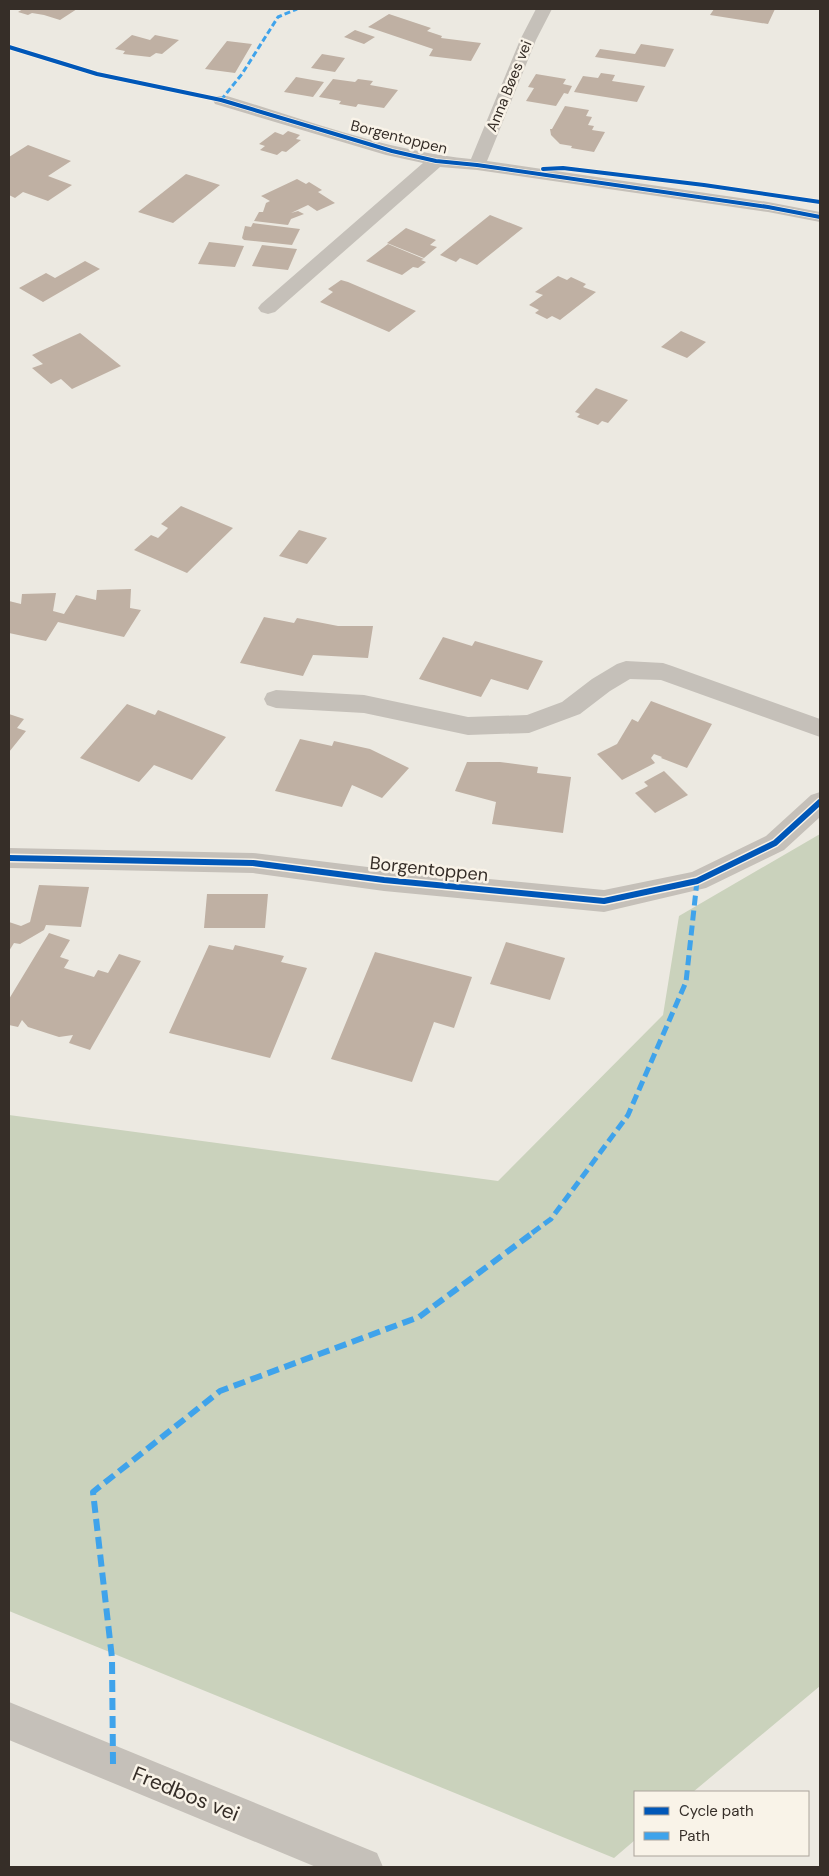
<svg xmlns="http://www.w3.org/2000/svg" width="829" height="1876" viewBox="0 0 829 1876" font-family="'DM Sans',sans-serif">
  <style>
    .green { fill: #cad2bc }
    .building { fill: #bfb0a3 }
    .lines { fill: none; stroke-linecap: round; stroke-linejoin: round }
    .street { fill: #c5c0b9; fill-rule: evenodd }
    .quiet-far2 { stroke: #3fa3eb; stroke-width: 3; stroke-dasharray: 6 3; stroke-linecap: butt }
    .quiet-far1 { stroke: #3fa3eb; stroke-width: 5; stroke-dasharray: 10 5; stroke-linecap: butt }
    .quiet { stroke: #3fa3eb; stroke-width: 6; stroke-dasharray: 12 6; stroke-linecap: butt }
    .cycleway-far1-casing { stroke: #f9f3e8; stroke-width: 5.5 }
    .cycleway-casing { stroke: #f9f3e8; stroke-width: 9 }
    .cycleway-far1 { stroke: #0057b8; stroke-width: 4 }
    .cycleway { stroke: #0057b8; stroke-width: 6 }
    .labels { text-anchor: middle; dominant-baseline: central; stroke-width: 5; stroke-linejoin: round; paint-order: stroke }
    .far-street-label { font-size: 15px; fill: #362e28; stroke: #f9f3e8 }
    .street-label { font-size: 18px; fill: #362e28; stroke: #f9f3e8 }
    .near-street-label { font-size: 21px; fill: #362e28; stroke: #f9f3e8 }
  </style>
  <rect width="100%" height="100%" fill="#ece9e1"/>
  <path class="green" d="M 820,834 L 820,1686 L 693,1792 L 635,1792 L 635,1840 L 614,1858 L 9,1611 L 9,1115 L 498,1181 L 663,1015 L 679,916 Z"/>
  <path class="building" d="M 23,9 L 77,9 L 60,20 L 44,15 L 32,13 L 28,15 L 18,12 Z
    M 714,9 L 775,9 L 768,24 L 710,15 Z
    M 389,14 L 431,28 L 427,31 L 442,36 L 441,38 L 481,43 L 471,61 L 429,56 L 433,49 L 368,27 Z
    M 355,30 L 375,37 L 364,44 L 344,37 Z
    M 132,35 L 150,40 L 155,35 L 179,40 L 162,54 L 156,53 L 150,57 L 123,54 L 125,51 L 115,49 Z
    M 227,41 L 252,44 L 235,73 L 205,69 Z
    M 641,44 L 674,49 L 665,67 L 595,57 L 600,49 L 635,54 Z
    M 322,54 L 345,58 L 335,72 L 311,68 Z
    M 601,73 L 615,75 L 612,81 L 645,86 L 637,102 L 574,92 L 583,76 L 598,78 Z
    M 536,74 L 566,79 L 563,84 L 572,86 L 568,94 L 564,93 L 556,106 L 526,101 L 534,88 L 528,87 Z
    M 296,77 L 324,82 L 313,97 L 284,92 Z
    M 333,79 L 355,82 L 358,79 L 373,81 L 370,85 L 398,90 L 384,108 L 358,104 L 356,107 L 339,104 L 341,101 L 319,97 Z
    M 565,106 L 589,110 L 586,116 L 592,117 L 588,125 L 594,126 L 592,130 L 605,132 L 594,152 L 571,148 L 572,146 L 560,144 L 551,135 L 550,129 L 552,129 Z
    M 288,131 L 300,135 L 296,139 L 301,140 L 286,152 L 282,151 L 277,155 L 260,150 L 265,146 L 259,144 L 275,132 L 283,135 Z
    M 28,145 L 71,161 L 48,176 L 72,185 L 48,201 L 23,192 L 15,198 L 9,195 L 9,157 Z
    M 186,174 L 220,185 L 173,223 L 138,212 Z
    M 297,179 L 306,184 L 309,182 L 322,190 L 318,192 L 335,203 L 317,211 L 308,205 L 291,213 L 298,211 L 304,214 L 291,219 L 288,225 L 254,221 L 259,212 L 263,212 L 266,203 L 270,201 L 261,196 Z
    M 490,215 L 523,228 L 477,265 L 460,258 L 456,262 L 440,255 Z
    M 253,223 L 300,229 L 292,245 L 244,240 L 242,238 L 245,226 L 251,227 Z
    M 406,228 L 436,240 L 430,245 L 437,247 L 424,258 L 387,243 Z
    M 209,242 L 244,246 L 235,267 L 198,264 Z
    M 388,244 L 424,259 L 421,260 L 426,262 L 418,268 L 413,267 L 402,275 L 366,261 Z
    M 262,245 L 297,249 L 288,270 L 252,266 Z
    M 85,261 L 100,269 L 43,302 L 19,288 L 46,273 L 55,278 Z
    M 558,276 L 567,280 L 571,277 L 586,284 L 583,287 L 596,292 L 560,320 L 552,316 L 547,319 L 535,313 L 539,310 L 529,305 L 543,295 L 535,292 Z
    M 341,280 L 348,282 L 416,311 L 389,332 L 320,302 L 333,292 L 328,289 Z
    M 681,331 L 706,342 L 687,358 L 661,347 Z
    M 80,333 L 121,366 L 72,389 L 61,379 L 51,384 L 32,368 L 43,364 L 32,355 Z
    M 596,388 L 628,400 L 608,423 L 602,421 L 598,425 L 577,417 L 580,414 L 575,412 Z
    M 181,506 L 233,528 L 187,573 L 134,550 L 151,535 L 158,538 L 168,528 L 161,524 Z
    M 299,530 L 327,538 L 307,564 L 279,556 Z
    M 131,589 L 130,608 L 141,610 L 124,637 L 58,622 L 46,641 L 9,633 L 9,601 L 21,604 L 22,594 L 56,593 L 53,611 L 64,614 L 76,595 L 96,600 L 97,590 Z
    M 264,617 L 294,623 L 297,618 L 338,626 L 373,626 L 368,658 L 313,655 L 303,676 L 240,663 Z
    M 443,637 L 472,646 L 475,641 L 543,661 L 528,690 L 491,679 L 481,697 L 419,679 Z
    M 651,701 L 712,724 L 687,768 L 661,758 L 662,757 L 654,754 L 651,758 L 655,763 L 622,780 L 597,754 L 617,744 L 632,719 L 638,722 Z
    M 127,704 L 155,715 L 158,710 L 226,737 L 192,780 L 154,765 L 139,782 L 80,758 Z
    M 9,714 L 24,719 L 17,728 L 26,731 L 9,752 Z
    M 300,739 L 332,746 L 334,741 L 370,749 L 409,768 L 382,798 L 352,785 L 342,807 L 275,791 Z
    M 467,762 L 500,762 L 538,767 L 537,773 L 571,777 L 563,833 L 492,824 L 496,802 L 455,791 Z
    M 664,771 L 688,795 L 655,813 L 635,793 L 648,786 L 644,782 Z
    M 39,885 L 89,887 L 81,927 L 46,925 L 44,930 L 20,944 L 14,943 L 9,951 L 9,922 L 21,926 L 30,922 Z
    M 207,894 L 268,894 L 265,928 L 204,928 Z
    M 49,933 L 70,940 L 60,957 L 69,960 L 64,968 L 94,977 L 98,970 L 108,973 L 119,954 L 141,961 L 90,1050 L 69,1043 L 73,1035 L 59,1037 L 28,1027 L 22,1020 L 18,1027 L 9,1025 L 9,999 Z
    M 506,942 L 565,958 L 550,1000 L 490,984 Z
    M 209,945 L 233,950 L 235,945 L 284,956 L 281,962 L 307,968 L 270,1058 L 169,1033 Z
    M 375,952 L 472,977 L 454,1028 L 434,1022 L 412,1082 L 331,1059 Z"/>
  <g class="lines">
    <path class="street" d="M 536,9 L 552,9 L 536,40 L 487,161 L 768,202 L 820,212 L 820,222 L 768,212 L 477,170 L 440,167 L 275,312 L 268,314 L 261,312 L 258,308 L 261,304 L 423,163 L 386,155 L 215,104 L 213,100 L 215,96 L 227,96 C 307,120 387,151 471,159 L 520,40 Z
      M 626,661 L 663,663 L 672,666 L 820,719 L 820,737 L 661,680 L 630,679 L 610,691 L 580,714 L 529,733 L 468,735 L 364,713 L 276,708 L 267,705 L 264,699 L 267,693 L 276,690 L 364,695 L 468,717 L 527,715 L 562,702 L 592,679 L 617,664 Z
      M 820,792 L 820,817 L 784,850 L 706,888 L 604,912 L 384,891 L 253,873 L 9,868 L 9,848 L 253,853 L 384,869 L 604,890 L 692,872 L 766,836 L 811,795 Z
      M 9,1702 L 377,1853 L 383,1867 L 316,1867 L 9,1740 Z"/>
    <path class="quiet-far2" d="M 221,100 L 242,74 L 278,17 L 297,9"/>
    <path class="quiet-far1" d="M 532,1233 L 551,1219 L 628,1115 L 686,982 L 697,881"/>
    <path class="quiet" d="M 113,1764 L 112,1658 L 93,1492 L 220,1391 L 419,1317 L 534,1232"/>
    <g class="cycleway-far1-casing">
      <path id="cycleway-far1" d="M 9,47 L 97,74 L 221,100 L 392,151 L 436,161 L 477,165 L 768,207 L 820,217
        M 543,169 L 563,168 L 704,185 L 820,202"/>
    </g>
    <g class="cycleway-casing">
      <path id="cycleway" d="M 9,858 L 253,863 L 384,880 L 604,901 L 697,881 L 775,843 L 820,802"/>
    </g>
    <use href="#cycleway-far1" class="cycleway-far1"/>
    <use href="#cycleway" class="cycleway"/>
  </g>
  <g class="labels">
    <g class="far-street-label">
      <text transform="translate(509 86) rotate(-68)">Anna Bøes vei</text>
      <text transform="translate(399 137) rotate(14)">Borgentoppen</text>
    </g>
    <g class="street-label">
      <text transform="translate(429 869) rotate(6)">Borgentoppen</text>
    </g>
    <g class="near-street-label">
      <text transform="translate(186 1794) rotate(22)">Fredbos vei</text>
    </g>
  </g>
  <rect width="829" height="1876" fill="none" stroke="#362e28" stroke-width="20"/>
  <rect x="634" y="1791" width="175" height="65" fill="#f9f3e8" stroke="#aba49b"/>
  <rect x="644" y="1807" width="25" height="8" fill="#0057b8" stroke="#aba49b"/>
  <text x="679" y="1816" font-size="15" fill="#362e28">Cycle path</text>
  <rect x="644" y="1832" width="25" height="8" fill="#3fa3eb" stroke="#aba49b"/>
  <text x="679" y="1841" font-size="15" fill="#362e28">Path</text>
</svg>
